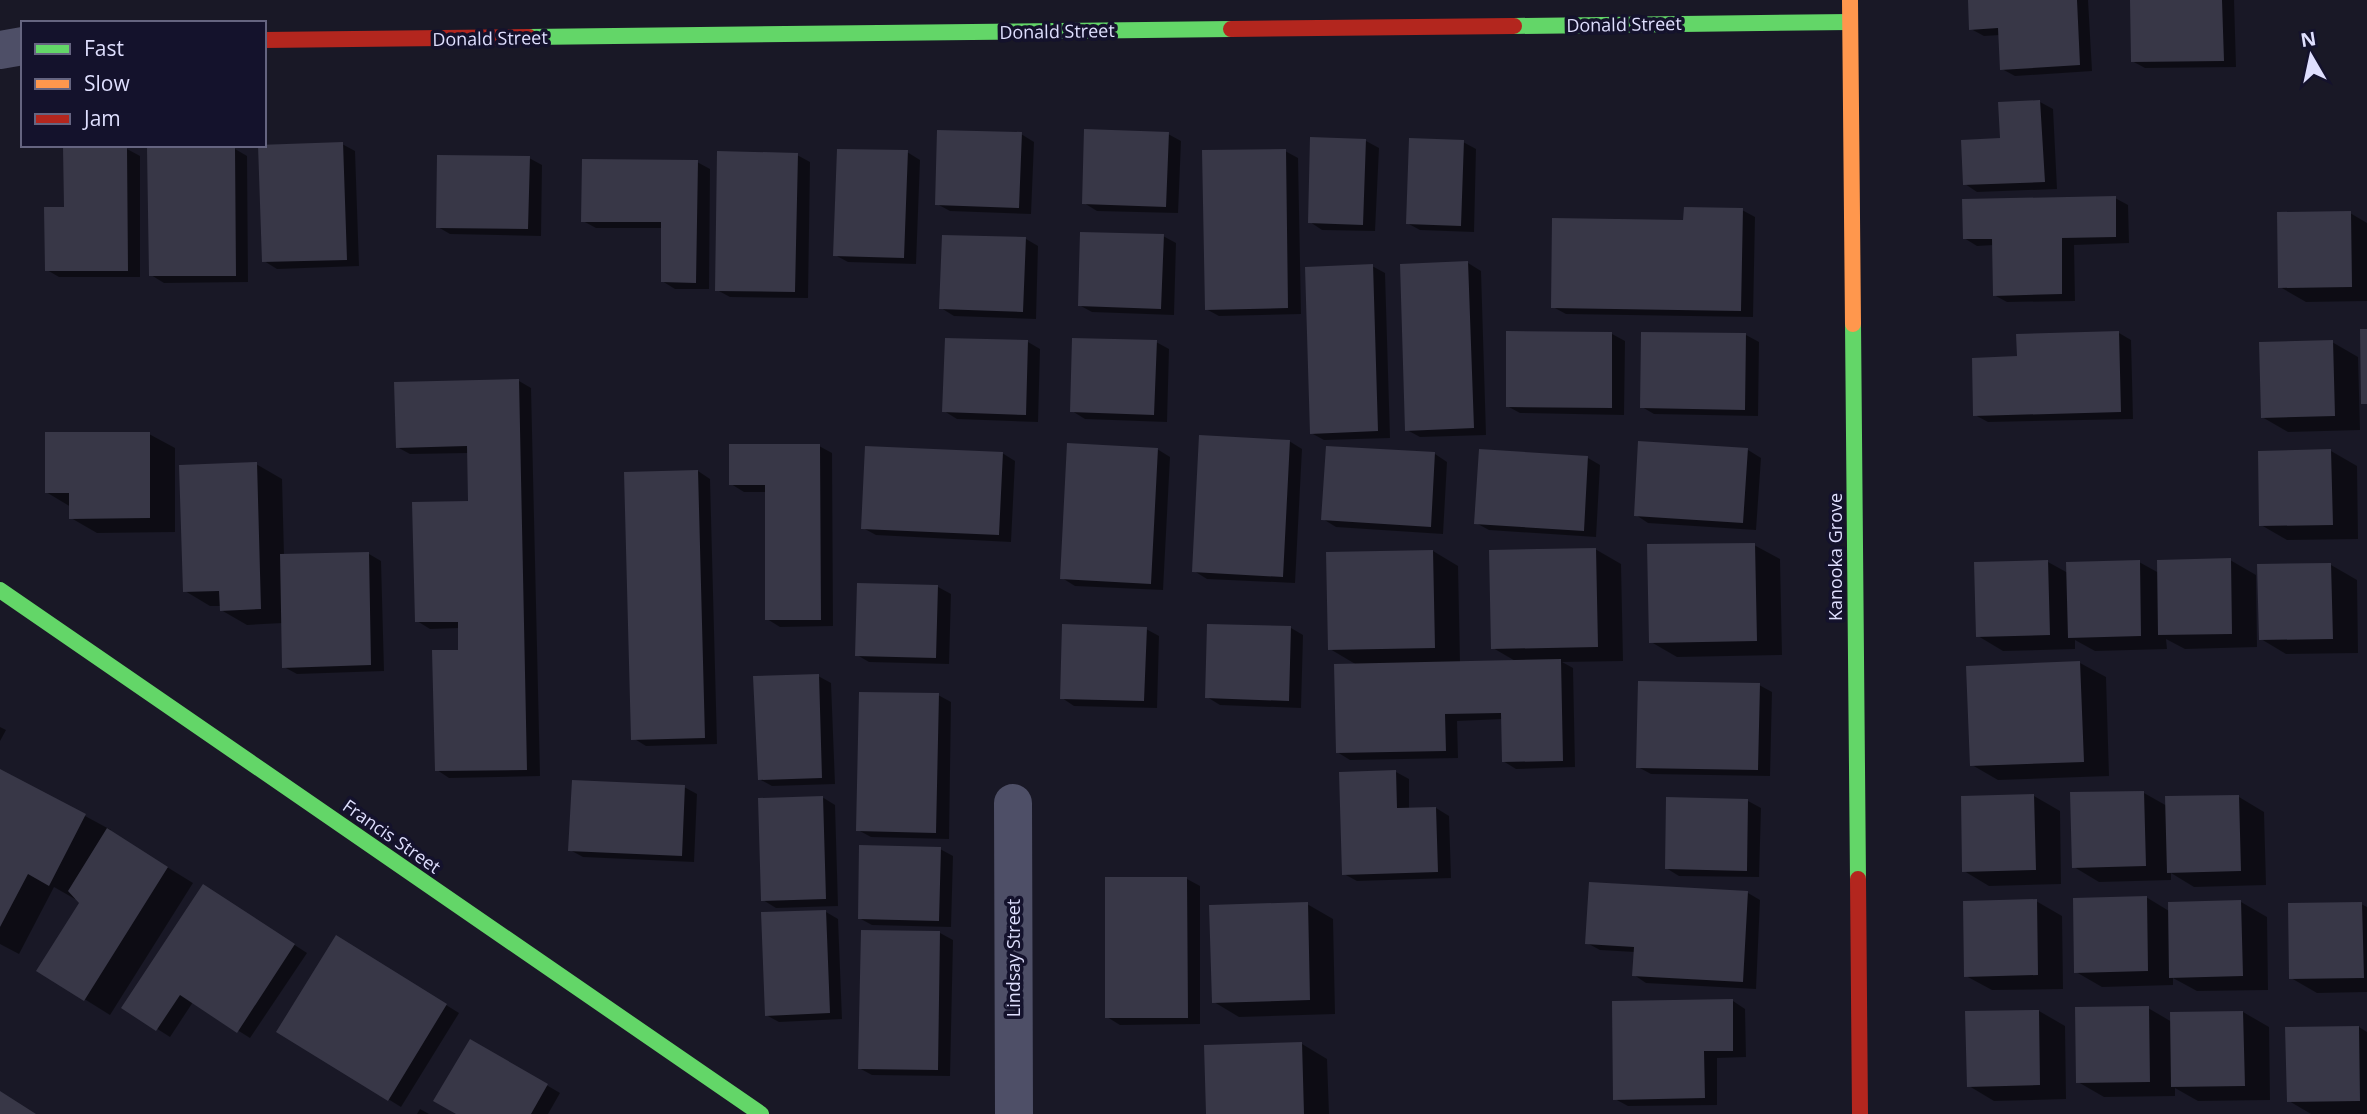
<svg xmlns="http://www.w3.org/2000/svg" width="2367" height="1114" viewBox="0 0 2367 1114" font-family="'Open Sans',sans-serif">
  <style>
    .shadow { fill: #0007 }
    .building { fill: #383747 }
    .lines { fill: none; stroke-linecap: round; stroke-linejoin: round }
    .street { stroke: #4e4f67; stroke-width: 38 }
    .fast { stroke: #63d668; stroke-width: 16 }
    .slow { stroke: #ff974d; stroke-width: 16 }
    .jam { stroke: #b3261e; stroke-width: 16 }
    .labels { text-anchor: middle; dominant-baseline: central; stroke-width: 7; stroke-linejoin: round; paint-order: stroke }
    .street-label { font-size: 18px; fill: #dfdffe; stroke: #14122c }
  </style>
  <rect width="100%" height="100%" fill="#191826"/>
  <path class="shadow" d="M 1970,0 L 2088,0 L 2092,71 L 2015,76 L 2002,69 L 2000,35 L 1984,36 L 1971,29 Z
    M 2132,0 L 2234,0 L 2236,67 L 2145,68 L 2132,61 Z
    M 2040,102 L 2053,109 L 2057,189 L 1977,192 L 1965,184 L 2002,140 Z
    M 1021,134 L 1034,142 L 1031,214 L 950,211 L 937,204 Z
    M 1168,134 L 1181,141 L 1178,213 L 1097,211 L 1084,203 Z
    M 1366,141 L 1379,148 L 1375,231 L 1322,230 L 1310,222 Z
    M 1463,142 L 1476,149 L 1474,232 L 1420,230 L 1407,223 Z
    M 342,144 L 355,151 L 359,266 L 277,269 L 264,261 Z
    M 127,149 L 140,156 L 140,277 L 59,277 L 47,270 L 66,208 Z
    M 235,149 L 247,156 L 248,282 L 164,283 L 151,275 Z
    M 1285,151 L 1298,158 L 1301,314 L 1219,316 L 1206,309 Z
    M 907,152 L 920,160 L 916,264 L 848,262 L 835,255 Z
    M 797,155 L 810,162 L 808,298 L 730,297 L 717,290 Z
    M 529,158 L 542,165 L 541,236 L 450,234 L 438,227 Z
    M 697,162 L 710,169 L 709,289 L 675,289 L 662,281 L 663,228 L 596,228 L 583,221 Z
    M 2115,198 L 2128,205 L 2129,243 L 2074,245 L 2075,301 L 2007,302 L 1994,295 L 1994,245 L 1977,246 L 1964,238 Z
    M 1742,210 L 1755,217 L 1753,317 L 1566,314 L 1553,307 L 1685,222 Z
    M 2350,213 L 2367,223 L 2367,301 L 2306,302 L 2280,287 Z
    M 1163,236 L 1176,243 L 1174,315 L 1092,312 L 1079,305 Z
    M 1026,239 L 1038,246 L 1036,319 L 954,316 L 941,308 Z
    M 1468,263 L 1481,271 L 1486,435 L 1420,437 L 1407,430 Z
    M 1372,266 L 1385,273 L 1390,438 L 1324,440 L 1311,433 Z
    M 1508,333 L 1612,334 L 1625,341 L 1624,415 L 1520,413 L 1507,406 Z
    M 2119,333 L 2131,340 L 2133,419 L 1988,422 L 1975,415 L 2018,358 Z
    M 1746,335 L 1759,342 L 1758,416 L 1654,414 L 1642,407 Z
    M 1028,342 L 1040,349 L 1038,422 L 957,419 L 944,411 Z
    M 1156,342 L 1169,349 L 1167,422 L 1085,419 L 1072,411 Z
    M 2332,342 L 2358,357 L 2360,430 L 2288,432 L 2262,417 Z
    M 519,381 L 531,388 L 540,776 L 449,778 L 437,770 L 460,651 L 459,628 L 430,629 L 417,621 L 469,503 L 468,453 L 410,454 L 397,447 Z
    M 149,434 L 175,448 L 175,532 L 97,533 L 71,518 L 71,507 L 46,492 Z
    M 1289,441 L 1302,449 L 1295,583 L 1207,579 L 1194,571 Z
    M 819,446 L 832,453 L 833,626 L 780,627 L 767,619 L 766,492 L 744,492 L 731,484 Z
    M 1157,449 L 1170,457 L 1163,590 L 1075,586 L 1062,578 Z
    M 1748,450 L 1761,458 L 1756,530 L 1648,523 L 1636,515 Z
    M 2331,451 L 2357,466 L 2358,539 L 2287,540 L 2261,525 Z
    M 1002,453 L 1015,461 L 1011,542 L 876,535 L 863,528 Z
    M 1435,454 L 1447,462 L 1443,534 L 1336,527 L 1323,519 Z
    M 1588,458 L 1600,465 L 1596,537 L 1489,530 L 1476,523 Z
    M 256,464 L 282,479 L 284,556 L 369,554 L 381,561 L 384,671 L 297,674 L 284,667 L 283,623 L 247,625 L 221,610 L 221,606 L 210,606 L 185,591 Z
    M 698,471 L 710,479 L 717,744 L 646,746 L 633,738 Z
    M 1754,545 L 1780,559 L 1782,655 L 1677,657 L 1651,642 Z
    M 1595,549 L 1621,564 L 1623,661 L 1562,662 L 1573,668 L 1575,767 L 1516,769 L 1503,761 L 1503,719 L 1457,721 L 1458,758 L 1350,760 L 1337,752 L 1357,665 L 1330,649 L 1433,551 L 1458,566 L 1460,663 L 1517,662 L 1493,648 Z
    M 2230,560 L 2256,575 L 2257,647 L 2185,649 L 2166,639 L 2167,649 L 2095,651 L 2075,640 L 2075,649 L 2003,651 L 1978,636 L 2048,562 L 2068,573 L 2139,562 L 2159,573 Z
    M 2331,565 L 2357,580 L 2358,653 L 2286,654 L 2261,639 Z
    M 859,585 L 938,587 L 951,594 L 949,664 L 869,662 L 857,655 Z
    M 1291,628 L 1303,635 L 1301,708 L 1220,705 L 1207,697 Z
    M 1146,629 L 1159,636 L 1157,708 L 1074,706 L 1062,698 Z
    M 2080,663 L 2106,677 L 2109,776 L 1998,780 L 1972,765 Z
    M 818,676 L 831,683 L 835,784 L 772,786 L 759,779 Z
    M 1759,685 L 1772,692 L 1770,776 L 1651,774 L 1638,767 Z
    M 938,695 L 951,702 L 949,839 L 871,837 L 858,830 Z
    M 0,727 L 6,730 L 0,741 Z
    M 0,770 L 111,830 L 110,832 L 193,883 L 110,1015 L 38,970 L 81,903 L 76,897 L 75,899 L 54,887 L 19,954 L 0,944 Z
    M 1396,772 L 1409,779 L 1409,809 L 1436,808 L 1449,816 L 1451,878 L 1357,881 L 1344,874 Z
    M 684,787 L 697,794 L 694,862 L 583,857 L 570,850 Z
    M 2144,793 L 2167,806 L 2239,797 L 2264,812 L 2266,885 L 2194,887 L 2171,873 L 2171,880 L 2099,882 L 2074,867 Z
    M 2034,796 L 2060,811 L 2061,884 L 1989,886 L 1964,871 Z
    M 822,797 L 835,805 L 838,906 L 776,908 L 763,900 Z
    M 1748,801 L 1761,808 L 1759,877 L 1679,876 L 1666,868 Z
    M 940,849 L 953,856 L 951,927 L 872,925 L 859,918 Z
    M 1187,879 L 1200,886 L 1200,1024 L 1120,1025 L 1107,1017 Z
    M 1748,893 L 1760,900 L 1756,989 L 1646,983 L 1634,975 L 1635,952 L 1600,950 L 1587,943 Z
    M 216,894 L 307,953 L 250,1038 L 193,1002 L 170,1037 L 123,1007 Z
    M 2146,897 L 2169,911 L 2241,902 L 2267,917 L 2268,990 L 2197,991 L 2173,978 L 2173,985 L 2102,987 L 2076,972 Z
    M 2036,901 L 2062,916 L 2063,989 L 1992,990 L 1966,976 Z
    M 1307,904 L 1333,919 L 1335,1014 L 1239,1017 L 1214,1002 Z
    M 2361,904 L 2367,907 L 2367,992 L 2317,993 L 2291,978 Z
    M 826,912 L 838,919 L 842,1019 L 779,1022 L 766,1015 Z
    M 940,933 L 953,940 L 950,1076 L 872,1075 L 859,1068 Z
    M 349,945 L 459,1013 L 401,1107 L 388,1099 Z
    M 1733,1001 L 1745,1009 L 1746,1057 L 1717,1058 L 1717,1105 L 1628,1106 L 1615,1099 Z
    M 2148,1008 L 2172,1022 L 2243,1012 L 2269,1027 L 2270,1100 L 2198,1101 L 2175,1088 L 2175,1096 L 2104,1097 L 2078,1082 Z
    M 2039,1011 L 2065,1026 L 2066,1099 L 1994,1101 L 1969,1086 Z
    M 2359,1027 L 2367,1032 L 2367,1114 L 2311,1114 L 2289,1101 L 2287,1029 Z
    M 471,1041 L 560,1093 L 548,1114 L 459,1114 Z
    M 1302,1044 L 1327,1059 L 1329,1114 L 1207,1114 Z
    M 420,1109 L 429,1114 L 417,1114 Z"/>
  <path class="building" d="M 1968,0 L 2077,0 L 2080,65 L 2000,70 L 1998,28 L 1969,30 Z
    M 2130,0 L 2222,0 L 2224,61 L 2131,62 Z
    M 2040,100 L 2045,182 L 1963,185 L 1961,140 L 2000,138 L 1998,102 Z
    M 1084,129 L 1169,132 L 1166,207 L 1082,204 Z
    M 937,130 L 1022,132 L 1019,208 L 935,205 Z
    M 1310,137 L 1366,139 L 1363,225 L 1308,223 Z
    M 1409,138 L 1464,140 L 1461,226 L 1406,224 Z
    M 343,142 L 347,260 L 262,262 L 258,145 Z
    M 63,147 L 127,147 L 128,271 L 45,271 L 44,207 L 64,207 Z
    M 235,147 L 236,276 L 149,276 L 147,148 Z
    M 837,149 L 908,150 L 904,258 L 833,256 Z
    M 1286,149 L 1288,308 L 1205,310 L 1202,150 Z
    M 717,151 L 798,153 L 795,292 L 715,291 Z
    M 437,155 L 530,156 L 528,229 L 436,228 Z
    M 582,159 L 698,160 L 696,283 L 661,282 L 661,222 L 581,222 Z
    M 2116,196 L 2116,237 L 2062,238 L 2062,294 L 1993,296 L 1992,239 L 1963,239 L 1962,199 Z
    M 1684,207 L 1743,208 L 1741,311 L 1551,308 L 1552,218 L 1683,220 Z
    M 2351,211 L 2352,287 L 2278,288 L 2277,212 Z
    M 1080,232 L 1164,234 L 1161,309 L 1078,306 Z
    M 942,235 L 1026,237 L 1023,312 L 939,309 Z
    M 1468,261 L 1474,428 L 1405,431 L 1400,264 Z
    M 1373,264 L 1378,431 L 1310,434 L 1305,267 Z
    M 2360,329 L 2367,329 L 2367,404 L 2361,404 Z
    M 1506,331 L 1612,332 L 1612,408 L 1506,407 Z
    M 2119,331 L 2121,412 L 1973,416 L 1972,358 L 2017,356 L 2016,334 Z
    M 1641,332 L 1746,333 L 1745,410 L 1640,408 Z
    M 945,338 L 1028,340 L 1026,415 L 942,412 Z
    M 1072,338 L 1157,340 L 1154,415 L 1070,412 Z
    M 2333,340 L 2335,416 L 2261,418 L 2259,342 Z
    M 519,379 L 527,770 L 435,771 L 432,650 L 458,650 L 458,622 L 415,622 L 412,502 L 468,501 L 467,446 L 396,448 L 394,382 Z
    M 45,432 L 150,432 L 150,518 L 69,519 L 69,493 L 45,493 Z
    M 1199,435 L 1290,440 L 1283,577 L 1192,572 Z
    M 1638,441 L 1748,448 L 1743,523 L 1634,516 Z
    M 1067,443 L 1158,448 L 1151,584 L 1060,579 Z
    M 729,444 L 820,444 L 821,620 L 765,620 L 765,485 L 729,485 Z
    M 865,446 L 1003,452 L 999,535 L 861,529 Z
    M 1326,446 L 1435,452 L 1431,527 L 1321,520 Z
    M 1479,449 L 1588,456 L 1584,531 L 1474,524 Z
    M 2331,449 L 2333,525 L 2259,526 L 2258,451 Z
    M 257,462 L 261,609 L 220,611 L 219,591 L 183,592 L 179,465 Z
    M 698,470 L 705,738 L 631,740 L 624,472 Z
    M 1755,543 L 1757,641 L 1649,643 L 1647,544 Z
    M 1596,548 L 1598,647 L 1491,649 L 1489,550 Z
    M 1433,550 L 1435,648 L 1328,650 L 1326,552 Z
    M 369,552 L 371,665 L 282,668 L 280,554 Z
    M 2231,558 L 2232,634 L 2158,635 L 2157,560 Z
    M 2048,560 L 2050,635 L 1976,637 L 1974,562 Z
    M 2140,560 L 2141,636 L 2068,638 L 2066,562 Z
    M 2331,563 L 2333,639 L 2259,640 L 2257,564 Z
    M 857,583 L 938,585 L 936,658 L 855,656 Z
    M 1062,624 L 1147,627 L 1144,701 L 1060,699 Z
    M 1207,624 L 1291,626 L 1289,701 L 1205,698 Z
    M 1561,659 L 1563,761 L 1502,762 L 1501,713 L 1445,714 L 1446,751 L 1336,753 L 1334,664 Z
    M 2080,661 L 2084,762 L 1970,766 L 1966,666 Z
    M 819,674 L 822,778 L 758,780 L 753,676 Z
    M 1638,681 L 1760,683 L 1758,770 L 1636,768 Z
    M 859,692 L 939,693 L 936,833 L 856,831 Z
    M 0,769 L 86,814 L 49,886 L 28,874 L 0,927 Z
    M 1396,770 L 1397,808 L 1436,807 L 1438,872 L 1342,875 L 1339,772 Z
    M 572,780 L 685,785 L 682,856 L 568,851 Z
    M 2144,791 L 2146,866 L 2072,868 L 2070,792 Z
    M 2034,794 L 2036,870 L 1962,872 L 1961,796 Z
    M 2239,795 L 2241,871 L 2167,873 L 2165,796 Z
    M 823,796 L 826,899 L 761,901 L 758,798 Z
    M 1666,797 L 1748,799 L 1747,871 L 1665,869 Z
    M 107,828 L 168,867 L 84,1001 L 36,971 L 79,903 L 68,891 Z
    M 859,845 L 941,847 L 939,921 L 858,919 Z
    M 1105,877 L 1187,877 L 1188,1018 L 1105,1018 Z
    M 1589,882 L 1748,891 L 1743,982 L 1632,976 L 1634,947 L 1585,944 Z
    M 203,884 L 295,944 L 237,1033 L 180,995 L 156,1031 L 121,1008 Z
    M 2147,896 L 2148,971 L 2074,973 L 2073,898 Z
    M 2037,899 L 2038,975 L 1964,977 L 1963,901 Z
    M 2241,900 L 2243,976 L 2169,978 L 2168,902 Z
    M 1308,902 L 1310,1000 L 1212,1003 L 1209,905 Z
    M 2362,902 L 2364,978 L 2289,979 L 2288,903 Z
    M 826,910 L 830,1013 L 765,1016 L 761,912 Z
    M 861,930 L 940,931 L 938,1070 L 858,1069 Z
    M 336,935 L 447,1004 L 388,1101 L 276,1032 Z
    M 1733,999 L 1733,1051 L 1704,1051 L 1705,1098 L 1613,1100 L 1612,1001 Z
    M 2149,1006 L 2150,1082 L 2076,1083 L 2075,1007 Z
    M 2039,1010 L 2040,1085 L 1967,1087 L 1965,1011 Z
    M 2243,1011 L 2245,1086 L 2171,1087 L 2170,1012 Z
    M 2359,1026 L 2360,1101 L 2287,1102 L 2285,1027 Z
    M 470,1039 L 548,1084 L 531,1114 L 456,1114 L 433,1101 Z
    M 1302,1042 L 1304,1114 L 1206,1114 L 1204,1045 Z
    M 0,1091 L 36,1114 L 0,1114 Z"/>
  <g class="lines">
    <path class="street" d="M 0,50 L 23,46
      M 1013,803 L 1014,1114"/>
    <path class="fast" d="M 1514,26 L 1850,22
      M 529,37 L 1231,29
      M 1853,324 L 1858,879
      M 0,590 L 761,1114"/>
    <path class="slow" d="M 1850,0 L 1853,324"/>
    <path class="jam" d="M 1231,29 L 1514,26
      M 264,40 L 529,37
      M 1858,879 L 1860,1114"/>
  </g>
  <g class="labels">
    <g class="street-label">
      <text transform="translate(1624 24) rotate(-1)">Donald Street</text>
      <text transform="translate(1057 31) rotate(-1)">Donald Street</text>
      <text transform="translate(490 38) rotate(-1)">Donald Street</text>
      <text transform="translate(1835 557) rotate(-90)">Kanooka Grove</text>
      <text transform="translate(392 836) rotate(35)">Francis Street</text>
      <text transform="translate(1013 958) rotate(-90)">Lindsay Street</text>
    </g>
  </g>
  <rect x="21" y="21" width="245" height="126" fill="#14122c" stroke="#656480" stroke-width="2"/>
  <rect x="35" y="44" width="35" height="10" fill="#63d668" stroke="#656480" stroke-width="2"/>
  <text x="84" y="56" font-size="21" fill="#dfdffe">Fast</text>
  <rect x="35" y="79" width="35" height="10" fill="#ff974d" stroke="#656480" stroke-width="2"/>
  <text x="84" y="91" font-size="21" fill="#dfdffe">Slow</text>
  <rect x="35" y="114" width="35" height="10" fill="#b3261e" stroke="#656480" stroke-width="2"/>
  <text x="84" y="126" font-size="21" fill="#dfdffe">Jam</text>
  <g transform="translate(2311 56) rotate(351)" stroke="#14122c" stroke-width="5" paint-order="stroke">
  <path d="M0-5L12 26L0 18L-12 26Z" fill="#dfdffe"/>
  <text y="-10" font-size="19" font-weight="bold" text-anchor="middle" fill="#dfdffe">N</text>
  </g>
</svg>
